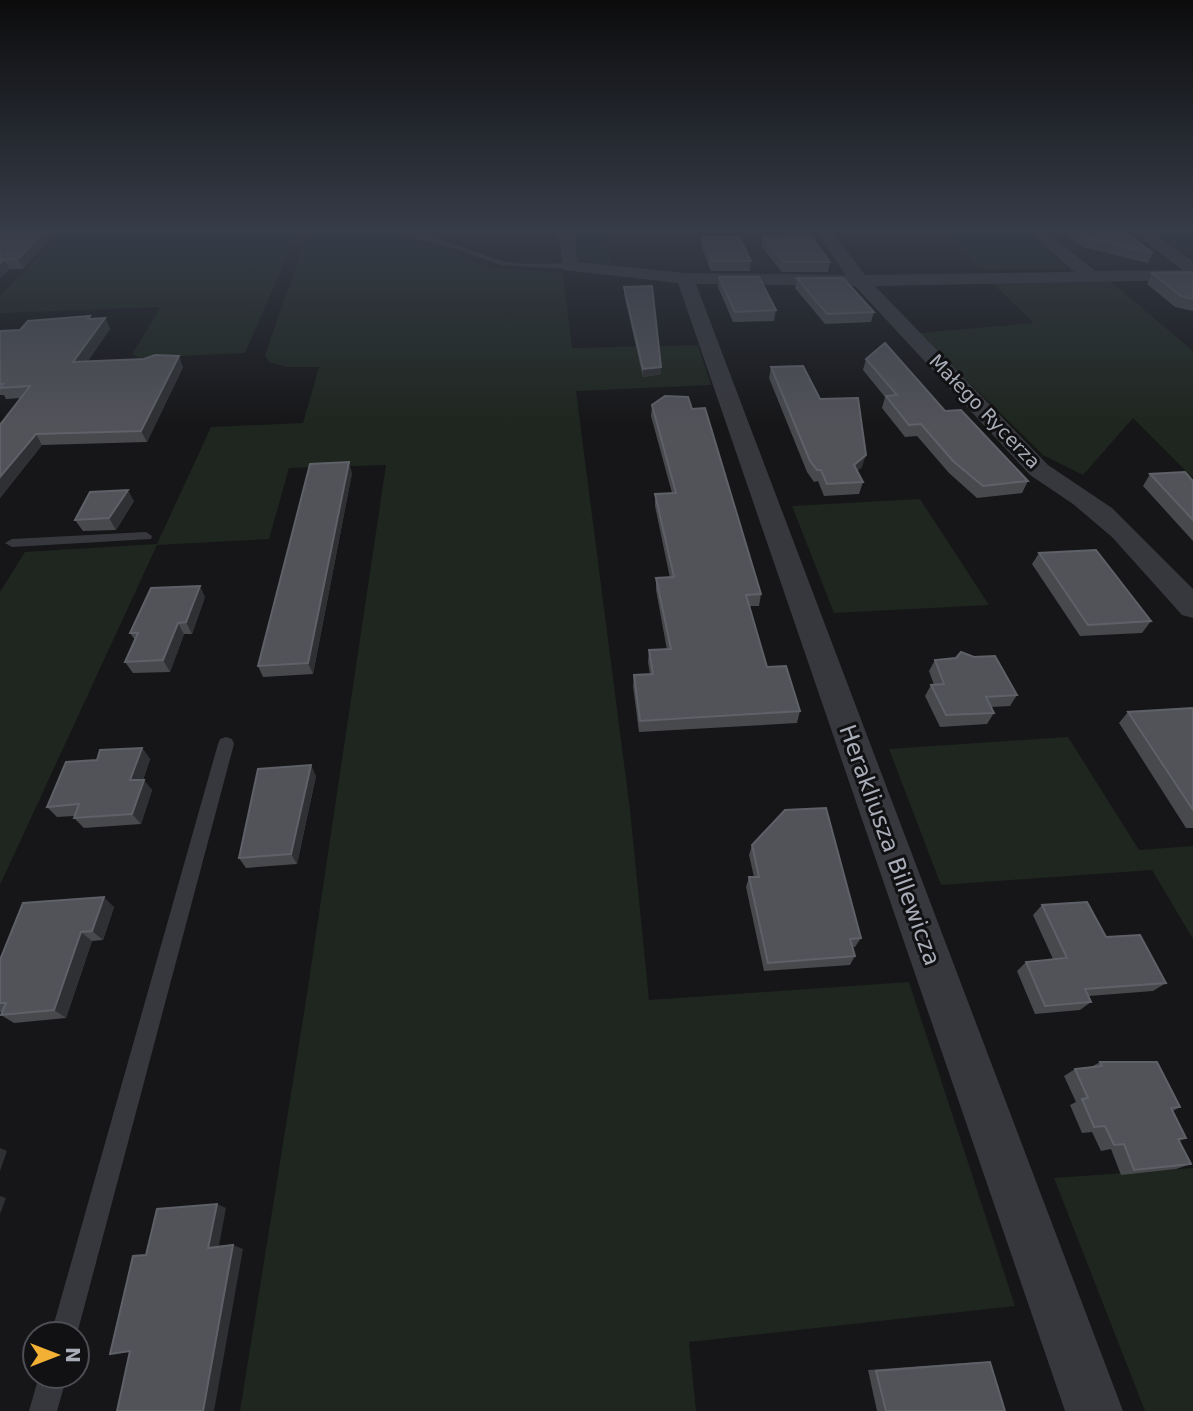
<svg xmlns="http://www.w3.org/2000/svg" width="1193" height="1411" viewBox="0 0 1193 1411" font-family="'DejaVu Sans',sans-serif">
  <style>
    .green { fill: #1e261f }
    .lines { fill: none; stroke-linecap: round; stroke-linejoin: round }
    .lane { fill: #37383d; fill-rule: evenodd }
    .street { fill: #37383d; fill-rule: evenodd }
    .wall { fill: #47494d }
    .shaded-wall { fill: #2f3033 }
    .building { fill: #525359; stroke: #5f6168; stroke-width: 2 }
    .labels { text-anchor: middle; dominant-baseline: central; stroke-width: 6; stroke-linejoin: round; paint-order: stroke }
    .far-street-label { font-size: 19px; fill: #a8adb8; stroke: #111113 }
    .street-label { font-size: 23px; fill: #a8adb8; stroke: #111113 }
  </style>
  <rect width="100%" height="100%" fill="#161618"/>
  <path class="green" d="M 299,229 L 245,353 L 139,358 L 132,354 L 161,307 L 0,313 L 0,296 L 58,235 Z
    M 309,229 L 374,229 L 455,252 L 486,267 L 563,273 L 572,348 L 698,345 L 711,385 L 576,391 L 630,810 L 649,1000 L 909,982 L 1015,1306 L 689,1342 L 696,1411 L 240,1411 L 307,994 L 386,465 L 289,468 L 269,539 L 157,545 L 0,885 L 0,592 L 25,552 L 157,544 L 211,427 L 303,423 L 319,367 L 286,367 L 269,362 L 265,355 Z
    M 572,229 L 611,229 L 612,232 L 604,233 L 611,265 L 598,266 L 577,257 Z
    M 1149,229 L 1193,229 L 1193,259 Z
    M 1031,235 L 1068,269 L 979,270 L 949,238 Z
    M 1110,281 L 1193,351 L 1193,478 L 1133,418 L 1083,475 L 1043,455 L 919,333 L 1034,323 L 992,283 Z
    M 920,499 L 989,605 L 834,613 L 792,506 Z
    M 1068,737 L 1139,850 L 1193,846 L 1193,939 L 1152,870 L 941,885 L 889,749 Z
    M 1193,1168 L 1193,1411 L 1145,1411 L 1054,1178 Z"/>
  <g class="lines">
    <path class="lane" d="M 379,229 C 418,226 463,249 499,260 C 520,266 548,263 570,263 L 574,266 L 570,269 L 501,265 L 453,248 Z
      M 146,532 L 152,536 L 151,539 L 12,547 L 5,543 L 12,539 Z
      M 226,737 L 232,739 L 234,744 L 77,1334 L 51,1334 L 218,744 L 220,739 Z
      M 39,1376 L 67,1376 L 57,1411 L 29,1411 Z"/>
    <path class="street" d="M 557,229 L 573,229 L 578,262 L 685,273 L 846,275 L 814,229 L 830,229 L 865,275 L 1074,272 L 1026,229 L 1043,229 L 1095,271 L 1183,270 L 1128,229 L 1146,229 L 1193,261 L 1193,280 L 875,286 L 1048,465 L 1112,508 L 1193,589 L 1193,618 L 1182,615 L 1112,537 L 1073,504 L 1030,475 L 855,286 L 696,284 L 1123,1411 L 1065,1411 L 678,283 L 564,270 Z"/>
  </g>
  <path class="wall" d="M 0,229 L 60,229 L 23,269 L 10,269 L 0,278 Z
    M 1060,229 L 1120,229 L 1153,253 L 1148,263 L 1082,247 Z
    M 702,237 L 751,261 L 750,271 L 711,271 L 701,246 Z
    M 763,237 L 830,262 L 828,272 L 782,272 L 761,246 Z
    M 1193,272 L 1193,311 L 1175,307 L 1147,284 L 1152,273 Z
    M 719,277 L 776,310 L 774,321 L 733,322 L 718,287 Z
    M 797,278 L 874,312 L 871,322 L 825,324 L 795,288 Z
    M 624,287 L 661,374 L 643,377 L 624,294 Z
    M 105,318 L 110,329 L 87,362 L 183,367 L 147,442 L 42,445 L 0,498 L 0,425 L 21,398 L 6,399 L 4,395 L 0,395 L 0,331 L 20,330 L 91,319 Z
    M 866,359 L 945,411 L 1028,481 L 1022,493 L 977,498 L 949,473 L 917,436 L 905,437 L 882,408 L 885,397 L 863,370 Z
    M 771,367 L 820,399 L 862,467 L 857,471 L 863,482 L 859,494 L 824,496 L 818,481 L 814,482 L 807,472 L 769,378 Z
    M 652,405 L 761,594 L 759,606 L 750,606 L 767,667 L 800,711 L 797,723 L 639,732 L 633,686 L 634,675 L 650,674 L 648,662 L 649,650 L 667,650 L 656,590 L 656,578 L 670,578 L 655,506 L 655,494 L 672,493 L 651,416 Z
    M 352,473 L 313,674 L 263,677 L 258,666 Z
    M 1150,474 L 1193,481 L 1193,541 L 1143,486 Z
    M 134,501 L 116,530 L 83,531 L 75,520 Z
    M 1039,553 L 1151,621 L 1142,633 L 1080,636 L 1032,564 Z
    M 205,597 L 192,634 L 184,634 L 170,672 L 133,673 L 125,662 L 135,640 L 130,633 Z
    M 935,660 L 1017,695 L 1010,706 L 991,707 L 994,713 L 987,724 L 940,727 L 925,696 L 931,685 L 934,685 L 929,671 Z
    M 1193,708 L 1193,828 L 1186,828 L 1119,723 L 1128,712 Z
    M 142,748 L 150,759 L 143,780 L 152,790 L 141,824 L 84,828 L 74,818 L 74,816 L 57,817 L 47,807 L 97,760 Z
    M 316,776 L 297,864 L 246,868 L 239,858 Z
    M 752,845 L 861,938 L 855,947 L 853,947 L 855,956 L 850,965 L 764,971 L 746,887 L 749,877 L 754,877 L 749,855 Z
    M 1042,905 L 1106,937 L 1166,983 L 1153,991 L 1089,996 L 1091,1002 L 1080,1010 L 1035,1014 L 1017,971 L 1026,962 L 1053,959 L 1033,915 Z
    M 114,907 L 103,940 L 92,941 L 66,1018 L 14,1023 L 1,1015 L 2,1012 L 0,1012 L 0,960 Z
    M 1100,1062 L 1180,1107 L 1173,1111 L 1186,1138 L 1179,1141 L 1191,1164 L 1176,1169 L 1121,1175 L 1111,1149 L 1101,1151 L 1092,1132 L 1082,1133 L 1070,1105 L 1076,1102 L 1064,1076 L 1075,1069 L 1091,1067 Z
    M 979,1362 L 990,1362 L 1005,1411 L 877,1411 L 868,1370 Z"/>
  <path class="shaded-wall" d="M 47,229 L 60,229 L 23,269 L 18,259 Z
    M 4,260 L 10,269 L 0,278 L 0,263 Z
    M 105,318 L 110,329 L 79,373 L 73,362 Z
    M 179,356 L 183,367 L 147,442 L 141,431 Z
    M 661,367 L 661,374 L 643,377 L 643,369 Z
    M 36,434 L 42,445 L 0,498 L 0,477 Z
    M 866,455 L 862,467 L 851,476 L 854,465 Z
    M 349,462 L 352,473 L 313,674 L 308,663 Z
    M 128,490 L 134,501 L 116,530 L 109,518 Z
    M 200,586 L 205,597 L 192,634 L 186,622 Z
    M 178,623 L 184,634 L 170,672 L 163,660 Z
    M 142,748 L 150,759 L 139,791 L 130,780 Z
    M 311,765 L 316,776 L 297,864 L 291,854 Z
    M 144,780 L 152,790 L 141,824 L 132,814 Z
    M 104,897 L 114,907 L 103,940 L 92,931 Z
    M 81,932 L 92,941 L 66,1018 L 54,1010 Z
    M 0,1148 L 7,1151 L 0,1171 Z
    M 0,1196 L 6,1198 L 0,1214 Z
    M 217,1204 L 226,1208 L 218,1251 L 208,1248 Z
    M 233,1245 L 243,1249 L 214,1411 L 203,1411 Z"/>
  <path class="building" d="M 0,229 L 47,229 L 18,259 L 4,260 L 0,263 Z
    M 1075,229 L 1120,229 L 1153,253 L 1087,238 Z
    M 810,235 L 830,262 L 784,262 L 763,237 Z
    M 702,237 L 739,237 L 751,261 L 712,261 Z
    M 1193,272 L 1193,299 L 1181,296 L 1152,273 Z
    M 719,277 L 759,277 L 776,310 L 735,312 Z
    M 797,278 L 843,278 L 874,312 L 827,314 Z
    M 652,286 L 661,367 L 643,369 L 624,287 Z
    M 90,316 L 88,319 L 105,318 L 73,362 L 144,359 L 155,355 L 179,356 L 141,431 L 36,434 L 0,477 L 0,425 L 30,386 L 0,388 L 3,384 L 0,384 L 0,331 L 20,330 L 28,321 Z
    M 885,343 L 945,411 L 961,410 L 1028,481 L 983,486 L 953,461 L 921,424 L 909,425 L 886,396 L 897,395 L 866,359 Z
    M 803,366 L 820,399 L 858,398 L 866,455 L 854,465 L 863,482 L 827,484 L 821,470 L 817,470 L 810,461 L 771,367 Z
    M 665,396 L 688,397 L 692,409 L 705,408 L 761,594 L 746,595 L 767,667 L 786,666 L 800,711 L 640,721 L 634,675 L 653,674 L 649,650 L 671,649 L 656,578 L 674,577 L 655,494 L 676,493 L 652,405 Z
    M 349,462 L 308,663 L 258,666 L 310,464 Z
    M 1185,472 L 1193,481 L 1193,520 L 1150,474 Z
    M 128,490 L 109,518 L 75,520 L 90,492 Z
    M 1096,550 L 1151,621 L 1088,625 L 1039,553 Z
    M 200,586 L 186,622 L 178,623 L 163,660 L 125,662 L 138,633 L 130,633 L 151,588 Z
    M 961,652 L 974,657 L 995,656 L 1017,695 L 986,697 L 994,713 L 946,715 L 931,685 L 944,684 L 935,660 L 956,658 Z
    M 1193,708 L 1193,810 L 1128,712 Z
    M 142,748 L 130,780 L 144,780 L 132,814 L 74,818 L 79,804 L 47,807 L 66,762 L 97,760 L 100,750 Z
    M 311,765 L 291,854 L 239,858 L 258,769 Z
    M 826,808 L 861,938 L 850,939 L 855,956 L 768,963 L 749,877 L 759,877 L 752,845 L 785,810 Z
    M 104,897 L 92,931 L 81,932 L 54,1010 L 1,1015 L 6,1003 L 0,1003 L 0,960 L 23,903 Z
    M 1087,902 L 1106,937 L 1140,935 L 1166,983 L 1085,989 L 1091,1002 L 1045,1006 L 1026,962 L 1067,958 L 1042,905 Z
    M 1100,1062 L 1157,1062 L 1180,1107 L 1171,1108 L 1186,1138 L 1178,1139 L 1191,1164 L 1134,1170 L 1124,1144 L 1114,1145 L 1105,1126 L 1094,1127 L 1082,1099 L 1088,1098 L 1075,1069 L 1102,1066 Z
    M 217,1204 L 208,1248 L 233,1245 L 203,1411 L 117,1411 L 130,1351 L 110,1354 L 133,1256 L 146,1255 L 157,1209 Z
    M 990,1362 L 1005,1411 L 886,1411 L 876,1371 Z"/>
  <linearGradient id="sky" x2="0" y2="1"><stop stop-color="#0c0c0d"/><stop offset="0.54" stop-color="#363c48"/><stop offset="1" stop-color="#363c48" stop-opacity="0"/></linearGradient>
  <rect width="1193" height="426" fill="url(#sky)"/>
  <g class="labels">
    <g class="far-street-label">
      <text transform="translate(985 411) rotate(46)">Małego Rycerza</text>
    </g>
    <g class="street-label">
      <text transform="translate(890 845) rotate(70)">Herakliusza Billewicza</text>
    </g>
  </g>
  <g transform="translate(56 1355) rotate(90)"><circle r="33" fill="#111113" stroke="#4d4f55" stroke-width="2"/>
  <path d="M0-5L12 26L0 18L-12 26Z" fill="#f2b134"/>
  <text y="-10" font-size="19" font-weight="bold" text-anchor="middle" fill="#a8adb8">N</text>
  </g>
</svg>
